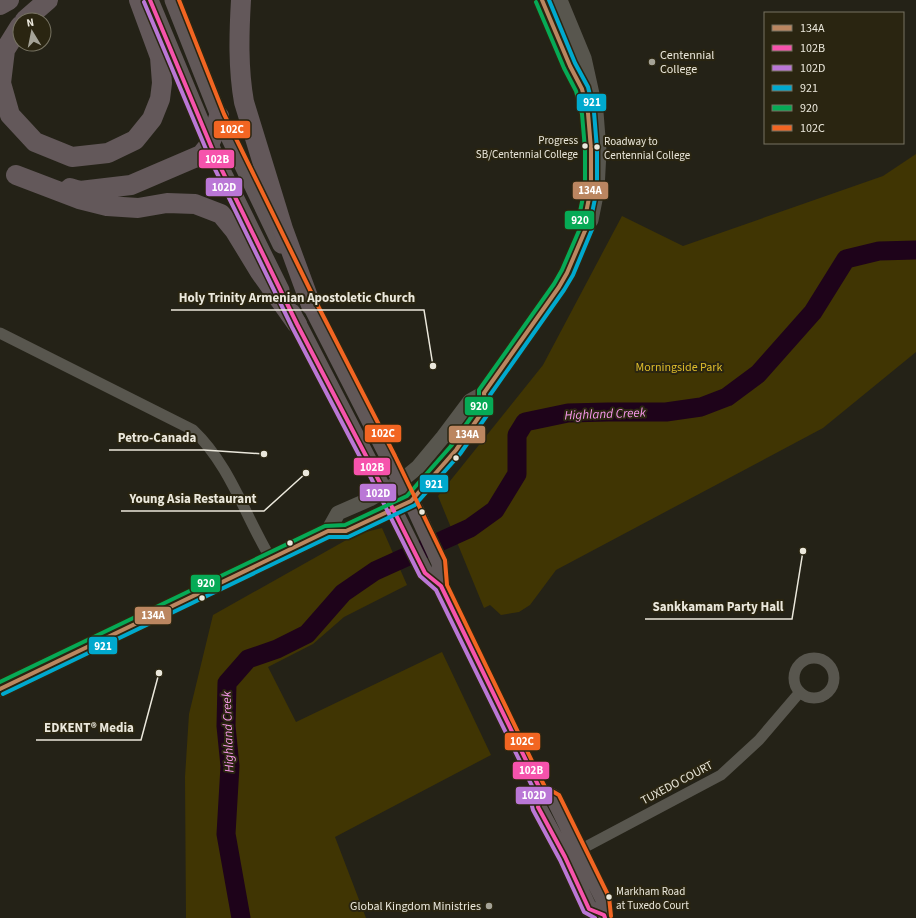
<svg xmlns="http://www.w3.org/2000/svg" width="916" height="918" viewBox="0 0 916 918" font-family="'Source Sans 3',sans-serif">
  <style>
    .green { fill: #403503 }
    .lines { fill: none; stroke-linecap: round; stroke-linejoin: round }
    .river { stroke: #1e031a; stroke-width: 19 }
    .street { stroke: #58564e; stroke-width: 11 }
    .secondary { stroke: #58564e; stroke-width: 15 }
    .primary { stroke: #615858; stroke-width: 17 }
    .highway { stroke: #63585a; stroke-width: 20 }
    .bus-1-casing { stroke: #2a2511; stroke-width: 7 }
    .bus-2-casing { stroke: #2a2511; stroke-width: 7 }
    .bus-3-casing { stroke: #2a2511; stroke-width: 7 }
    .bus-4-casing { stroke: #2a2511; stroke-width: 7 }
    .bus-5-casing { stroke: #2a2511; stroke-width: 7 }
    .bus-6-casing { stroke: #2a2511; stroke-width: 7 }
    .bus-1 { stroke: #bb8660; stroke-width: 4 }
    .bus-2 { stroke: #f653ac; stroke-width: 4 }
    .bus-3 { stroke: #ba77d6; stroke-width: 4 }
    .bus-4 { stroke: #00a9ce; stroke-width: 4 }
    .bus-5 { stroke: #06aa56; stroke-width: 4 }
    .bus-6 { stroke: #f26522; stroke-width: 4 }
    .poi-dot { fill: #a5a397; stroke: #2a2511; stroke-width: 1.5 }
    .bus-dot { fill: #ebe8dc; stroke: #2a2511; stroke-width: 1.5 }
    .labels { text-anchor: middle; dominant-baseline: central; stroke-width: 4; stroke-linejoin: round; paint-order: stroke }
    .bus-label { font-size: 11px; fill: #ebe8dc; stroke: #2a2511; text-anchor: start }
    .poi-label { font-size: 12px; fill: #ebe8dc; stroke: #2a2511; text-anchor: start }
    .park-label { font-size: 12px; fill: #dfbd2b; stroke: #2a2511 }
    .street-label { font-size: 12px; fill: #ebe8dc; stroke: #2a2511 }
    .water-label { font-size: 13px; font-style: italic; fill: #f797ea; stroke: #2a2511 }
    .leader { fill: none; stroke: #ebe8dc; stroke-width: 1.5 }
    .callout-dot { fill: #ebe8dc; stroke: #2a2511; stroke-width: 1.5 }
    .callout-label { font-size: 13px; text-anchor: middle; font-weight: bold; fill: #ebe8dc; stroke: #2a2511; stroke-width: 4; stroke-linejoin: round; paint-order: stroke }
    .line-badge { stroke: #2a2511; stroke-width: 1.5 }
    .badge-label { font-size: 11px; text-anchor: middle; font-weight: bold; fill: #fff }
  </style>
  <rect width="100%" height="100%" fill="#242217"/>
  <path class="green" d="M 916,154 L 916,352 L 823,428 L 556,570 L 530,605 L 519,612 L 501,615 L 490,605 L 484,608 L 438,496 L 543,365 L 622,216 L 683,246 L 883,176 Z
    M 382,528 L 407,585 L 344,617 L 313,644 L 268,667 L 296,722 L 442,652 L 491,755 L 335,837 L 366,918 L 186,918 L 185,777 L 189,714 L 213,615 L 357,534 Z"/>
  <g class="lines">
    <path class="river" d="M 241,918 L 226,834 L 230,766 L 226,726 L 227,683 L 248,659 L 277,649 L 307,634 L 343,593 L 375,571 L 470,528 L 495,510 L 517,474 L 517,435 L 525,422 L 568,413 L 608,412 L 666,412 L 701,407 L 727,397 L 758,374 L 813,312 L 846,259 L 879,251 L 916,250"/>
    <path class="street" d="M 0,333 L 193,430 C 230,465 245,516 271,559
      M794 678a20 20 0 1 1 40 0a20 20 0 1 1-40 0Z
      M 574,853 L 721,775 L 759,740 L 800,692"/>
    <path class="secondary" d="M 542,0 L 570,66 L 582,89 L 585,100
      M 328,531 L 338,513 L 370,499 L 401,481 L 418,467 L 443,437 L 470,401 L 484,393 L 559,287 L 567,273 L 587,226 L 591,220 L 597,190 L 599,151 L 596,112 L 584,58 L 560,0
      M 0,689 L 328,531 L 346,531 L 411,501 L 456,450 L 485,408 L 484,393"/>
    <path class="primary" d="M 150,0 L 216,158 L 281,290
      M 173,0 L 219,116 L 281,245
      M 305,294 L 417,513 L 440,563 L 441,586 L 527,764 L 541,791 L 554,798 L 604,900 L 604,915 L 605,918
      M 292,312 L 376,475 L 425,573 L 441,586
      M 541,791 L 538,807 L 565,857 L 589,909 L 604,915"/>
    <path class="highway" d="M 241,0 C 239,34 238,68 244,102 L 283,229 L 311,305
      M 0,5 L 9,0
      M 25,20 L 48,0
      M 20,26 L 5,50 L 1,83 L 10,115 L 35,142 L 72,157 L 108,153 L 135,140 L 152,119 L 160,99 L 162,83 L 160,57 L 139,0
      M 16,175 L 79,199 L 107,206 L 138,208 L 167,203 L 195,204 L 221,214 L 235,231 L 260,272 L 297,324
      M 70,188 L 80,191 L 131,185 L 201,155 C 212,144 215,130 219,116"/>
    <g class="bus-1-casing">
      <path id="bus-1" d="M 0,689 L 328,531 L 346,531 L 411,501 L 456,450 L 485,408 L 484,393 L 559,287 L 567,273 L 587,226 L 585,218 L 591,188 L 591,149 L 588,113 L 582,89 L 570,66 L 542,0"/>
    </g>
    <g class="bus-2-casing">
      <path id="bus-2" d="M 150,0 L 216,158 L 297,324 L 376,475 L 425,573 L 441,586 L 541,791 L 538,807 L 565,857 L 589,909 L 604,915 L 605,918"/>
    </g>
    <g class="bus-3-casing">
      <path id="bus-3" d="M 144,2 L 211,161 L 292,327 L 371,478 L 420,576 L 436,590 L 535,792 L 532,806 L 533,810 L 560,860 L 584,912 L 595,918"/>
    </g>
    <g class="bus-4-casing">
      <path id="bus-4" d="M 3,694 L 329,537 L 348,537 L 415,505 L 460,454 L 490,411 L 491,408 L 490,395 L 564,290 L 573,275 L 593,227 L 591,218 L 597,189 L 597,149 L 594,112 L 588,87 L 575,63 L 549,0"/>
    </g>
    <g class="bus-5-casing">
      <path id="bus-5" d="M 0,682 L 325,526 L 345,525 L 407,496 L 451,446 L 479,406 L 479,390 L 554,284 L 562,270 L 581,226 L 579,217 L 585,187 L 585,149 L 582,114 L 576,91 L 564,68 L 536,2"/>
    </g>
    <g class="bus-6-casing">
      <path id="bus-6" d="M 179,0 L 224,114 L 316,302 L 395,456 L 445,560 L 447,585 L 532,761 L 545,787 L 559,795 L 609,897 L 611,916"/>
    </g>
    <use href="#bus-1" class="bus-1"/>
    <use href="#bus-2" class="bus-2"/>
    <use href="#bus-3" class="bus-3"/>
    <use href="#bus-4" class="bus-4"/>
    <use href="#bus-5" class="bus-5"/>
    <use href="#bus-6" class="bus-6"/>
  </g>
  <g class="poi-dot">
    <circle cx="652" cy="62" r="4"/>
    <circle cx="489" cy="906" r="4"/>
  </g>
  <g class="bus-dot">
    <circle cx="585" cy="146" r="3.5"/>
    <circle cx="597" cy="147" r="3.5"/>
    <circle cx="456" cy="458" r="3.5"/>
    <circle cx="422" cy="512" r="3.5"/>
    <circle cx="290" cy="543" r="3.5"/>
    <circle cx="202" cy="598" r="3.5"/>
    <circle cx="609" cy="897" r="3.5"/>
  </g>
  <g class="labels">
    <g class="bus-label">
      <text x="578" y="140" text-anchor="end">Progress<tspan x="578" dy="14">SB/Centennial College</tspan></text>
      <text x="604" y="141">Roadway to<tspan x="604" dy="14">Centennial College</tspan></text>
      <text x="616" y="891">Markham Road<tspan x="616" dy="14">at Tuxedo Court</tspan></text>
    </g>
    <g class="poi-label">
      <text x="660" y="55">Centennial<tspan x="660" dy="14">College</tspan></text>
      <text x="481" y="906" text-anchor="end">Global Kingdom Ministries</text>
    </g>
    <g class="park-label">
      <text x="679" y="367">Morningside Park</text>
    </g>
    <g class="street-label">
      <text transform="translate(677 783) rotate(-28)">TUXEDO COURT</text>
    </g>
    <g class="water-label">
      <text transform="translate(605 414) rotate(-2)">Highland Creek</text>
      <text transform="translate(228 732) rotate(-92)">Highland Creek</text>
    </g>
  </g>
  <path class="leader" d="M433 366L424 310H171M264 454L204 450H109M306 473L264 511H121M803 551L792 619H645M159 673L141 740H36"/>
  <g class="callout-dot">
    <circle cx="433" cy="366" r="4"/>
    <circle cx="264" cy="454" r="4"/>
    <circle cx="306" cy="473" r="4"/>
    <circle cx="803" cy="551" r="4"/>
    <circle cx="159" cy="673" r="4"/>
  </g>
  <g class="callout-label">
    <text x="297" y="302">Holy Trinity Armenian Apostoletic Church</text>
    <text x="157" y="442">Petro-Canada</text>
    <text x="193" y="503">Young Asia Restaurant</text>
    <text x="718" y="611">Sankkamam Party Hall</text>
    <text x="89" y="732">EDKENT® Media</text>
  </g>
  <g class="line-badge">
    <rect x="576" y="93" width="31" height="19" rx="4" fill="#00a9ce"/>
    <rect x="213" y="120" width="38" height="19" rx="4" fill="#f26522"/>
    <rect x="198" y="149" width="37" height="20" rx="4" fill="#f653ac"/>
    <rect x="205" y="177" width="38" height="20" rx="4" fill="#ba77d6"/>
    <rect x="572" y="181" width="37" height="19" rx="4" fill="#bb8660"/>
    <rect x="564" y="210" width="31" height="20" rx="4" fill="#06aa56"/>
    <rect x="464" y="396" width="30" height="20" rx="4" fill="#06aa56"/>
    <rect x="364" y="424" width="38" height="19" rx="4" fill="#f26522"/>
    <rect x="448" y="425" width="38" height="19" rx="4" fill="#bb8660"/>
    <rect x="353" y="457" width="38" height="19" rx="4" fill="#f653ac"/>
    <rect x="419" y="474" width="30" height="19" rx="4" fill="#00a9ce"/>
    <rect x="359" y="483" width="38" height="19" rx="4" fill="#ba77d6"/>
    <rect x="190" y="574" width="31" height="19" rx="4" fill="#06aa56"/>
    <rect x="134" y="606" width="38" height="19" rx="4" fill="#bb8660"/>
    <rect x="88" y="636" width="30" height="19" rx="4" fill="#00a9ce"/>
    <rect x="504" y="732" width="37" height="19" rx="4" fill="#f26522"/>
    <rect x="512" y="761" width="38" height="19" rx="4" fill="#f653ac"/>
    <rect x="515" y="786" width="38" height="19" rx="4" fill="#ba77d6"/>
  </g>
  <g class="badge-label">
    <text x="592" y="106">921</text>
    <text x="232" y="133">102C</text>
    <text x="217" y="163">102B</text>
    <text x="224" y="191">102D</text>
    <text x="590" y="194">134A</text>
    <text x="580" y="224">920</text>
    <text x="479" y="410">920</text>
    <text x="383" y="437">102C</text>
    <text x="467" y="438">134A</text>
    <text x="372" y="471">102B</text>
    <text x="434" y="488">921</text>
    <text x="378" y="497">102D</text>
    <text x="206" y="587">920</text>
    <text x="153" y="619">134A</text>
    <text x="103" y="650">921</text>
    <text x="522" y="745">102C</text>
    <text x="531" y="774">102B</text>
    <text x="534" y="799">102D</text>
  </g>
  <rect x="764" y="12" width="140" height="132" fill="#2a2511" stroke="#777362"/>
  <rect x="772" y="25" width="20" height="6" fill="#bb8660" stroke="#777362"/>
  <text x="800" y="32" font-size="12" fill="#ebe8dc">134A</text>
  <rect x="772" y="45" width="20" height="6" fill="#f653ac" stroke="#777362"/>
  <text x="800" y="52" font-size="12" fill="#ebe8dc">102B</text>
  <rect x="772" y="65" width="20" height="6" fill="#ba77d6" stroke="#777362"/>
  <text x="800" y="72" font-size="12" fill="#ebe8dc">102D</text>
  <rect x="772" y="85" width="20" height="6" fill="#00a9ce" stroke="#777362"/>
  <text x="800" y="92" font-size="12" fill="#ebe8dc">921</text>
  <rect x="772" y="105" width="20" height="6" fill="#06aa56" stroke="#777362"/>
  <text x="800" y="112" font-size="12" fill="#ebe8dc">920</text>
  <rect x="772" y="125" width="20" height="6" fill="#f26522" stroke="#777362"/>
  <text x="800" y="132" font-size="12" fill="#ebe8dc">102C</text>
  <g transform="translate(32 32) rotate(350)"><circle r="19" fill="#2a2511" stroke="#777362"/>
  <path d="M0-3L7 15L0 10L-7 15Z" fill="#a5a397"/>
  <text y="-6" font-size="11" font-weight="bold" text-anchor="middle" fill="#ebe8dc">N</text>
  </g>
</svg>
